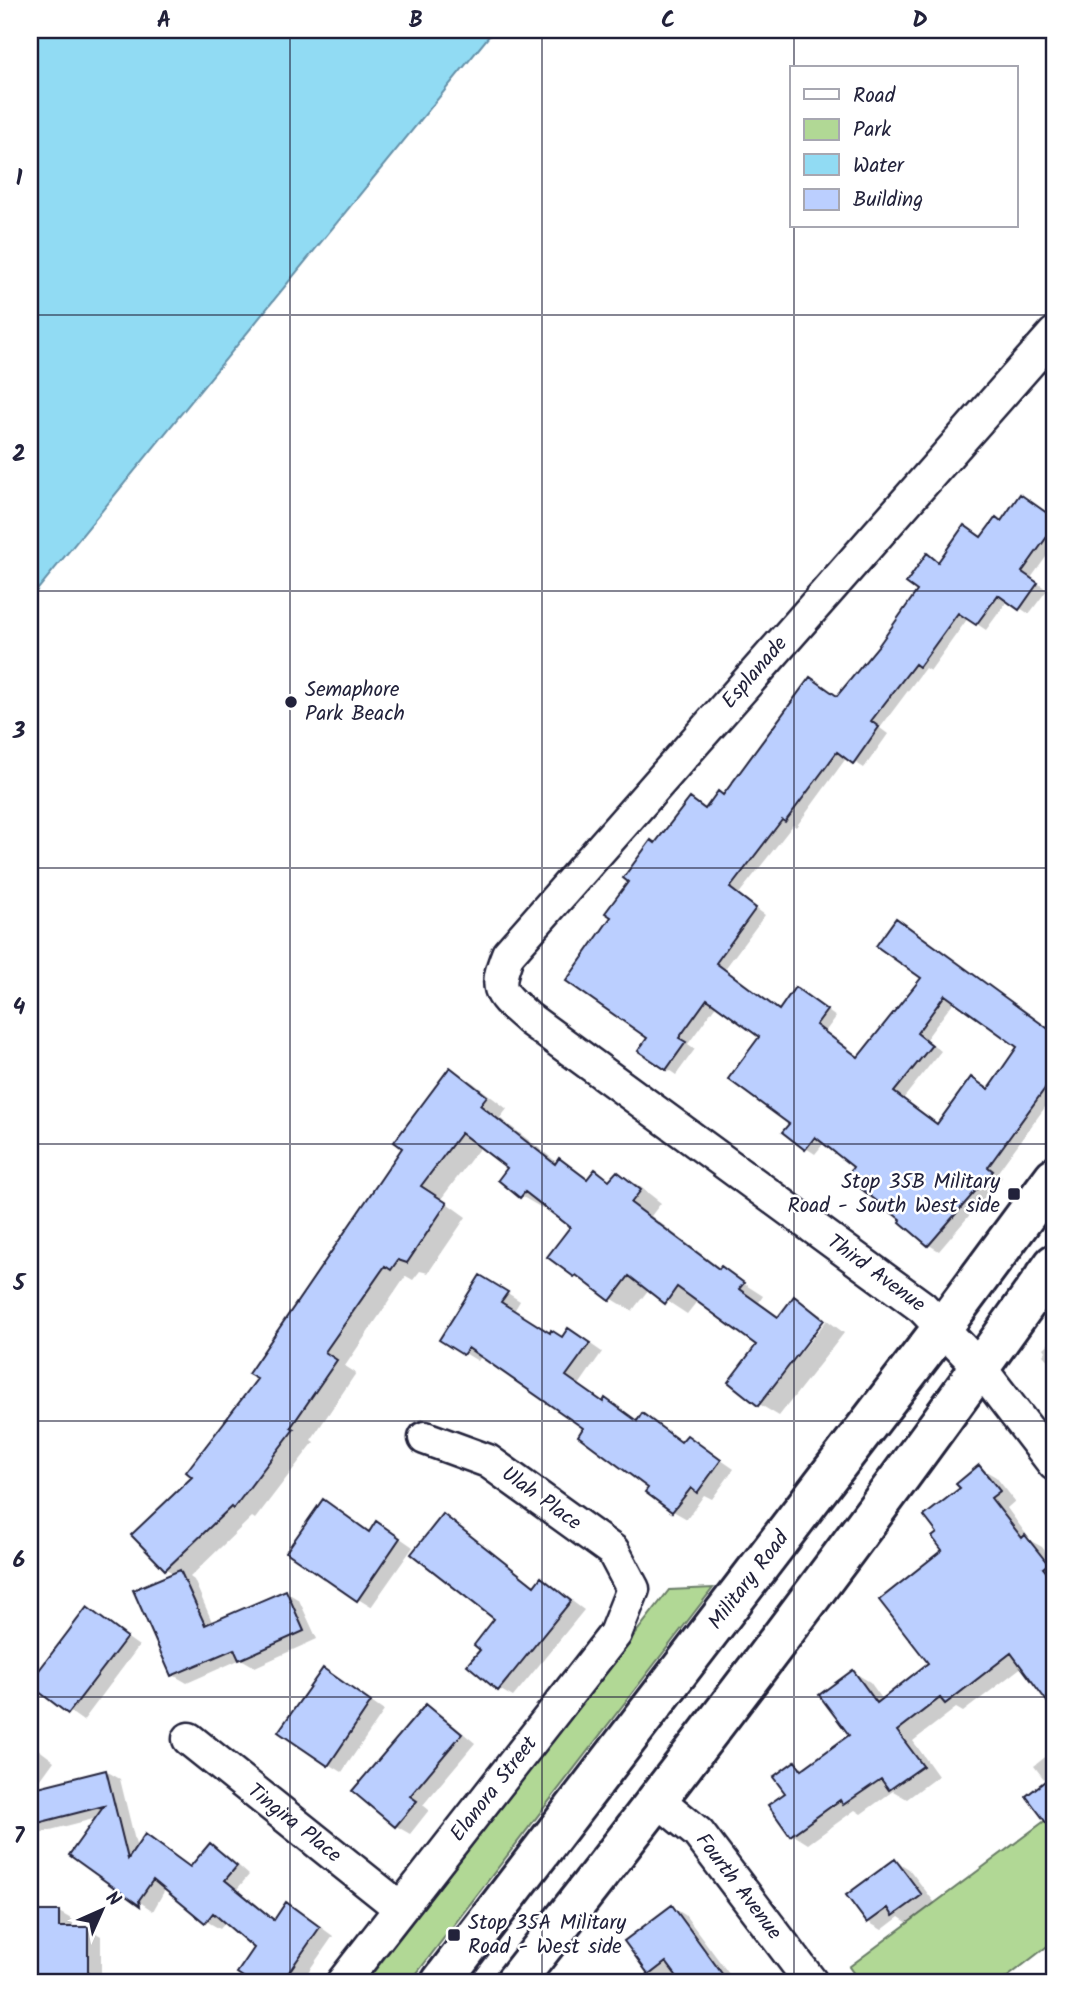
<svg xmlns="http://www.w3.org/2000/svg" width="1084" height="2012" viewBox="0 0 1084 2012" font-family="Kalam,sans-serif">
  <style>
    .green { fill: #b1d895; stroke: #6a7d68; stroke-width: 2 }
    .water { fill: #91dbf3; stroke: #6591a9; stroke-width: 2 }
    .shadow { fill: #0003; fill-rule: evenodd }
    .building { fill: #bbcfff; stroke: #22223b; stroke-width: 2; fill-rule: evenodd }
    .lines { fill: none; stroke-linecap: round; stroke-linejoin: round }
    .street-casing { stroke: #22223b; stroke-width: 37 }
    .secondary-casing { stroke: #22223b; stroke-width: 44 }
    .street { stroke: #fff; stroke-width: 32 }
    .secondary { stroke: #fff; stroke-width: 38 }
    .grid { fill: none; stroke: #22223b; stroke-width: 2; stroke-opacity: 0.55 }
    .poi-dot { fill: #22223b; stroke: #fff; stroke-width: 2.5 }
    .labels { text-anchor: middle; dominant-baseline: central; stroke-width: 5; stroke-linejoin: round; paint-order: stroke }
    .street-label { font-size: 21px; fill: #22223b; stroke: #fff }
    .poi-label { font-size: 21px; fill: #22223b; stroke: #fff; text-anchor: start }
    .neatline { fill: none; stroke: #22223b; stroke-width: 2.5 }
    .grid-label { font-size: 23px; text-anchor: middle; font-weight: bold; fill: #22223b }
  </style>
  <rect width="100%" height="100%" fill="#fff"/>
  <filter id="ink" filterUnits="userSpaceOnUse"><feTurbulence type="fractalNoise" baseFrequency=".0143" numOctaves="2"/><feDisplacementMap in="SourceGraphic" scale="14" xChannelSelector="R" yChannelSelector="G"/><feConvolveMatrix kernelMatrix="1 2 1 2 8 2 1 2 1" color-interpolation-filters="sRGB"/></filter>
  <g filter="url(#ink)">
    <path class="green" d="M 713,1588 L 410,1982 L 366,1982 L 669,1590 Z
      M 1054,1814 L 1054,1941 L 1001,1982 L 860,1982 L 849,1967 Z"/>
    <path class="water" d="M 30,30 L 494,30 L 30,599 Z"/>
    <path class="shadow" d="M 1030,502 L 1054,519 L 1054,546 L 1031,578 L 1047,590 L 1029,614 L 1008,600 L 986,630 L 968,618 L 930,671 L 925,668 L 880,728 L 888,734 L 864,768 L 847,757 L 796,827 L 793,825 L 738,895 L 765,915 L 724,970 L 780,1011 L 806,995 L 836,1017 L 825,1032 L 859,1058 L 924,978 L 906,926 L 1054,1033 L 1054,1095 L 997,1173 L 1002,1177 L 939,1251 L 929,1245 L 904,1220 L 856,1167 L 824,1143 L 815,1154 L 806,1148 L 791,1123 L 761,1036 L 717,1004 L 688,1044 L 695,1049 L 676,1075 L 640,1050 L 649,1037 L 656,845 L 724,797 L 838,698 L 880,646 L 939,563 L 982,539 ZM 955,1000 L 1020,1047 L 989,1090 L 938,1126 L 903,1099 L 941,1051 L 926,1039 Z
      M 451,1070 L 472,1082 L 507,1109 L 500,1118 L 558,1163 L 560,1161 L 589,1179 L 595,1171 L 611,1181 L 617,1173 L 638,1185 L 661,1203 L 651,1216 L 721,1269 L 763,1296 L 759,1302 L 780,1317 L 795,1299 L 824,1317 L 757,1403 L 759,1344 L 698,1300 L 687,1314 L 649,1289 L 632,1311 L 575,1276 L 573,1226 L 545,1205 L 542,1208 L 521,1196 L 509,1167 L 481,1146 L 441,1199 L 466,1217 L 428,1273 L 420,1271 L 413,1280 L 406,1276 L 345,1366 L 356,1373 L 311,1440 L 314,1442 L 255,1519 L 252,1517 L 190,1577 L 194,1580 L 213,1624 L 286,1592 L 299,1600 L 317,1639 L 255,1667 L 241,1659 L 187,1683 L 173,1675 L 175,1574 L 166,1569 L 194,1477 L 259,1379 L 405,1148 Z
      M 495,1285 L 520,1301 L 514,1311 L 551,1335 L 562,1339 L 582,1338 L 602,1352 L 579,1385 L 604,1403 L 606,1400 L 620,1408 L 638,1422 L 642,1416 L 683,1443 L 688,1437 L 734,1469 L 712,1499 L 704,1495 L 687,1519 L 673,1511 L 647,1492 L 650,1487 L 586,1428 L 482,1355 L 478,1361 L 441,1339 Z
      M 827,1320 L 844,1333 L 779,1416 L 759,1404 Z
      M 1054,1339 L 1054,1367 L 1043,1355 L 1046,1351 L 1044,1348 Z
      M 979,1467 L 996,1477 L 1015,1501 L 1007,1508 L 1031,1541 L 1042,1547 L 1054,1562 L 1054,1708 L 1023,1666 L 963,1712 L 956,1708 L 913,1741 L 938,1776 L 907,1799 L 893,1791 L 861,1814 L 855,1810 L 808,1844 L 792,1834 L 787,1793 L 795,1763 L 805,1769 L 851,1736 L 853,1672 L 870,1682 L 883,1700 L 931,1664 L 944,1550 L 962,1489 Z
      M 337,1510 L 371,1533 L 390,1531 L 413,1547 L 371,1607 L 358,1599 Z
      M 443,1517 L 457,1525 L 536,1587 L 542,1579 L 584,1610 L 513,1697 L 499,1689 L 482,1649 L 497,1619 Z
      M 87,1609 L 139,1646 L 83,1721 L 31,1684 Z
      M 337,1678 L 384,1711 L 342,1772 L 329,1764 Z
      M 427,1706 L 440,1714 L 475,1743 L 423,1805 L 429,1810 L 410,1834 L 396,1826 Z
      M 30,1743 L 54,1761 L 33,1790 L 106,1771 L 120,1779 L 137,1849 L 159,1845 L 192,1868 L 210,1845 L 224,1853 L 249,1875 L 237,1889 L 276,1920 L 300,1912 L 333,1936 L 301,1982 L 254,1982 L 240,1972 L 256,1948 L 226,1922 L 220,1929 L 206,1921 L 166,1888 L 153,1911 L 71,1854 L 97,1818 L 35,1834 L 30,1831 Z
      M 1054,1750 L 1054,1824 L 1046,1819 L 1047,1783 L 1034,1766 Z
      M 896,1861 L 909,1869 L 935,1903 L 908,1923 L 899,1917 L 882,1930 L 868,1922 Z
      M 672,1907 L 685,1915 L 735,1982 L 657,1982 L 627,1941 Z
      M 30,1912 L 59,1912 L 73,1920 L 73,1929 L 88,1928 L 101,1936 L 101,1982 L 40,1982 L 35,1979 L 35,1970 L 30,1970 Z"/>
    <path class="building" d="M 1020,494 L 1054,518 L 1054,527 L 1022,572 L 1038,583 L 1019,610 L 998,595 L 976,625 L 958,613 L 919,667 L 915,664 L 871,721 L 879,727 L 853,764 L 837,752 L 785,822 L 782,820 L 730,888 L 756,908 L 716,963 L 779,1010 L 795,987 L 827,1010 L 816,1025 L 858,1057 L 921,978 L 876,946 L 896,918 L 1054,1033 L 1054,1076 L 988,1167 L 993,1171 L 928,1246 L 900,1222 L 901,1220 L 846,1177 L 853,1167 L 815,1137 L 805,1150 L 782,1132 L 789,1124 L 728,1079 L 759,1037 L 707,999 L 679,1038 L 686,1042 L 666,1070 L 638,1051 L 647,1038 L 566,981 L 611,917 L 605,913 L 628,882 L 623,878 L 651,840 L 655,843 L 690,798 L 705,809 L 718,791 L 723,795 L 810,677 L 837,696 L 879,645 L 917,591 L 906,583 L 927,553 L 938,562 L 964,525 L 981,537 L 996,517 L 1001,521 ZM 945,995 L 1017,1047 L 988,1089 L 971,1077 L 937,1124 L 894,1092 L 932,1045 L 917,1033 Z
      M 450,1067 L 487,1096 L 480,1105 L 555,1164 L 559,1158 L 587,1179 L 595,1169 L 609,1180 L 617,1171 L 641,1190 L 631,1203 L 719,1269 L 721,1266 L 744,1283 L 739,1289 L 778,1317 L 794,1296 L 824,1320 L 758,1406 L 728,1382 L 756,1345 L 677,1287 L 665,1304 L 629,1276 L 610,1301 L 576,1275 L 574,1277 L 547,1257 L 570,1227 L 525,1192 L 520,1198 L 498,1180 L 507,1168 L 461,1133 L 421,1186 L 447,1203 L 407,1263 L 398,1260 L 391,1270 L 385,1266 L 325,1352 L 337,1360 L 291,1427 L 294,1429 L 233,1509 L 231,1507 L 165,1570 L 131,1535 L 192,1477 L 186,1472 L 257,1379 L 248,1374 L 402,1148 L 394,1142 Z
      M 480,1275 L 508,1292 L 501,1302 L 550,1333 L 551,1330 L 562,1337 L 568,1328 L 590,1343 L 566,1376 L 603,1402 L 605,1398 L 637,1421 L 642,1413 L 681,1442 L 687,1435 L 721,1460 L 697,1493 L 691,1488 L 672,1512 L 645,1492 L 648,1488 L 578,1436 L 583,1428 L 468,1348 L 463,1355 L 439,1340 Z
      M 979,1465 L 1000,1491 L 991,1498 L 1022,1538 L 1025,1535 L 1048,1564 L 1043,1568 L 1054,1581 L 1054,1711 L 1011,1653 L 945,1704 L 940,1698 L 897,1731 L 923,1766 L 889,1790 L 881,1779 L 843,1805 L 840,1800 L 790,1836 L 768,1805 L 785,1793 L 773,1777 L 795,1761 L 801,1770 L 849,1735 L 819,1695 L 853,1670 L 877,1703 L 928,1663 L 879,1600 L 942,1550 L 932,1537 L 937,1533 L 924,1516 L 960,1488 L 956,1484 Z
      M 323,1499 L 369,1532 L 376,1521 L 400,1538 L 357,1601 L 286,1552 Z
      M 443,1514 L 534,1586 L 541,1577 L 571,1601 L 498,1691 L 467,1665 L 480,1650 L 474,1645 L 494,1619 L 411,1554 Z
      M 180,1570 L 205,1625 L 286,1590 L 304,1631 L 239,1660 L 234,1649 L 171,1676 L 133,1590 Z
      M 87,1607 L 127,1637 L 68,1714 L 30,1685 L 30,1682 Z
      M 323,1668 L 371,1702 L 328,1766 L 278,1732 Z
      M 426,1704 L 462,1734 L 410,1796 L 417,1801 L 395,1827 L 352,1791 Z
      M 106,1770 L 128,1859 L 145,1834 L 190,1867 L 210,1843 L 237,1866 L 225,1880 L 274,1920 L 286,1902 L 320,1927 L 282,1982 L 251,1982 L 237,1973 L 254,1948 L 213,1913 L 205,1923 L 153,1880 L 139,1900 L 140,1906 L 69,1855 L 104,1806 L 30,1825 L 30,1789 Z
      M 1054,1774 L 1054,1833 L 1026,1796 Z
      M 895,1859 L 922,1895 L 893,1916 L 888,1908 L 867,1923 L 846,1895 Z
      M 672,1905 L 728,1982 L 681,1982 L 666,1962 L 649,1975 L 624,1941 Z
      M 30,1911 L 59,1911 L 59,1927 L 88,1927 L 88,1981 L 34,1980 L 33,1963 L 30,1963 Z"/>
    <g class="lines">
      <g class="street-casing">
        <g id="street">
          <path id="s1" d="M 1054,334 L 508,954 C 493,992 500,993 529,1019 L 922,1307 L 980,1368 L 1054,1464"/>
          <path id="s2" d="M 189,1739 L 399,1907"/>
          <path id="s3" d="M 658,1800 L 698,1833 L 811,1982"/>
          <path id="s4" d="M 343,1982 L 615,1634 L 633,1589 L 613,1551 L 488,1461 L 425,1438"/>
        </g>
      </g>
      <g class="secondary-casing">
        <g id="secondary">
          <path id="s5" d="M 441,1982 L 942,1328 L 1054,1177"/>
          <path d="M 515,1982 C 700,1747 881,1508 1054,1264"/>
        </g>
      </g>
      <use href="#street" class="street"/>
      <use href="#secondary" class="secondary"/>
    </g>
  </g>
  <path class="grid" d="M 290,30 L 290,1982M 542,30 L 542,1982M 794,30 L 794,68M 794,226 L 794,1982M 30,315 L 1054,315M 30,591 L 1054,591M 30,868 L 1054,868M 30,1144 L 1054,1144M 30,1421 L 1054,1421M 30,1697 L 1054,1697"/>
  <g class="poi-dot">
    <circle cx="291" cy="702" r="7"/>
    <rect x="1007" y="1187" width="14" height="14" rx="3.5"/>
    <rect x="447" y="1928" width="14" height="14" rx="3.5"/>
  </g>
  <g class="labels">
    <g class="street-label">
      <text transform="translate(755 673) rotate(-49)">Esplanade</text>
      <text stroke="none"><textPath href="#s1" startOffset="1334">Third Avenue</textPath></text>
      <text transform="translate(541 1499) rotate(36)">Ulah Place</text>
      <text stroke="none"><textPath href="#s5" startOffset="506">Military Road</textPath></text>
      <text stroke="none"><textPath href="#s4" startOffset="245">Elanora Street</textPath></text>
      <text stroke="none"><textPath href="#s2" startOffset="135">Tingira Place</textPath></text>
      <text stroke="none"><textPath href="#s3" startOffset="119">Fourth Avenue</textPath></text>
    </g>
    <g class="poi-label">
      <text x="305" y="690">Semaphore<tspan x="305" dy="24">Park Beach</tspan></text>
      <text x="1000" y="1182" text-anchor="end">Stop 35B Military<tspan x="1000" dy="24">Road - South West side</tspan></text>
      <text x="468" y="1923">Stop 35A Military<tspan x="468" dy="24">Road - West side</tspan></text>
    </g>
  </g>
  <rect width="1084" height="2012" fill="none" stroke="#fff" stroke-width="77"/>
  <rect x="790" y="66" width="228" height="161" fill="#ffffff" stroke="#a7a7b1" stroke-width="2"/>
  <rect x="804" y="89" width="35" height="10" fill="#ffffff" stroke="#a7a7b1" stroke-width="2"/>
  <text x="853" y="102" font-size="21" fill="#22223b">Road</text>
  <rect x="804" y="119" width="35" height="21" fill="#b1d895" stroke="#a7a7b1" stroke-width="2"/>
  <text x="853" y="136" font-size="21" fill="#22223b">Park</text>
  <rect x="804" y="154" width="35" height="21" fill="#91dbf3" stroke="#a7a7b1" stroke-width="2"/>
  <text x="853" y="172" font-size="21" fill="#22223b">Water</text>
  <rect x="804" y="189" width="35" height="21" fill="#bbcfff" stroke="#a7a7b1" stroke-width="2"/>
  <text x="853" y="206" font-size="21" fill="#22223b">Building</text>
  <g transform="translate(102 1910) rotate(45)" stroke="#ffffff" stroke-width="5" paint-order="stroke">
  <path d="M0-5L12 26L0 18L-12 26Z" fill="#22223b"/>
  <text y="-10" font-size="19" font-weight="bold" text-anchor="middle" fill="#22223b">N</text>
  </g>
  <rect x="38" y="38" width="1008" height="1936" class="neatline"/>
  <g class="grid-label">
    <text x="164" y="27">A</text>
    <text x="416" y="27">B</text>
    <text x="668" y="27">C</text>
    <text x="920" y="27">D</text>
    <text x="19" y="185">1</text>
    <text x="19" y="461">2</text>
    <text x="19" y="738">3</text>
    <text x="19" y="1014">4</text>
    <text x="19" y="1290">5</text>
    <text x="19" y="1567">6</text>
    <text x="19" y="1843">7</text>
  </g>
</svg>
